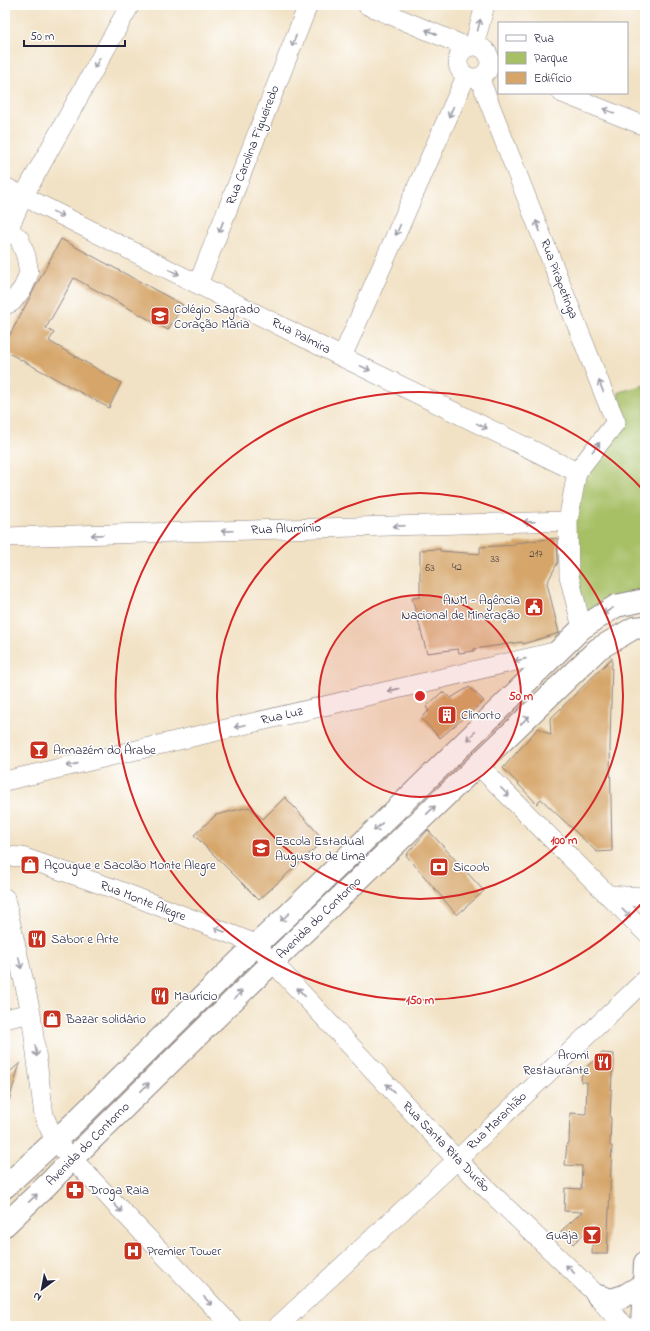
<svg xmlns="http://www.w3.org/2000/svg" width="650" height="1331" viewBox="0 0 650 1331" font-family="'Indie Flower',sans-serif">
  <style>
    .green { fill: #a7c066; stroke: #647150 }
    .building { fill: #d5a569 }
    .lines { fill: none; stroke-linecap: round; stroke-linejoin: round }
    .minor-casing { stroke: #8a8280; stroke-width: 20 }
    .major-casing { stroke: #8a8280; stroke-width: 24 }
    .minor { stroke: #fff; stroke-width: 19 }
    .major { stroke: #fff; stroke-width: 22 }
    .oneway { stroke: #9c9ca7 }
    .ring { fill: none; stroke: #d62828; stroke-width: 2 }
    .labels { text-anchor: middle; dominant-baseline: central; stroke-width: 3; stroke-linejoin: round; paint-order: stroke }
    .number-label { font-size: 11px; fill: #4f4346 }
    .street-label { font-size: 13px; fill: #22223b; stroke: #fff }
    .poi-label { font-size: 13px; fill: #22223b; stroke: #fff; text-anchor: start }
    .centre { fill: #d62828; stroke: #fff; stroke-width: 2 }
    .ring-label { font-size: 12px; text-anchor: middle; font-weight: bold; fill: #d62828; stroke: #fff; stroke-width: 3; stroke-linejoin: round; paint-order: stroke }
  </style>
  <rect width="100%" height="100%" fill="#fff"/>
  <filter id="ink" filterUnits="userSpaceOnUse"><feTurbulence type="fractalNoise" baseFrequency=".025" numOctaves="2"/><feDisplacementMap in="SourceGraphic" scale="8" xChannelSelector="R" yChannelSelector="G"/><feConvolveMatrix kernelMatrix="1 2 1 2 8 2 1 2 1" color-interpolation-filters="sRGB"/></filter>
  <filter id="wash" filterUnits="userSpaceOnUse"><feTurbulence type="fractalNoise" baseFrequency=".012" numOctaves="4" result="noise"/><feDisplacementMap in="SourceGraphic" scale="16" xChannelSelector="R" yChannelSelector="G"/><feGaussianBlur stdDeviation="0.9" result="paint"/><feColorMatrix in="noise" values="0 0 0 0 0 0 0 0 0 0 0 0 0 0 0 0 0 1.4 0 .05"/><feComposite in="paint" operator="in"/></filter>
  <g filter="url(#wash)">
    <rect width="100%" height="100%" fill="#f2e2c5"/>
    <path class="green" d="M 645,385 L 645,589 L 614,604 L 584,621 L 569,522 L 579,473 L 618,422 L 619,392 Z"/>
    <g id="blocks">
      <path class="building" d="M 61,239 L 183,305 L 168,330 L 74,278 L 46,328 L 54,333 L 49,341 L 121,383 L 109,408 L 5,351 L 5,344 Z
        M 557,538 L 558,562 L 547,583 L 559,633 L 523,644 L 522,642 L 474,649 L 474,651 L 459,653 L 458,649 L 427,653 L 412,598 L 420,597 L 420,550 L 440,549 L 440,551 L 480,554 L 480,547 L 515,545 L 515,543 Z
        M 612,658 L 610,748 L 612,851 L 597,852 L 541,799 L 537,804 L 503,768 L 538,728 L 551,735 L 550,719 Z
        M 469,687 L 484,701 L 440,738 L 421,718 L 429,711 L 426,707 L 442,692 L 451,698 Z
        M 285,797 L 324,840 L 259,900 L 194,835 L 216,815 L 249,807 L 263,819 Z
        M 428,830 L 484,891 L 457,915 L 406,855 Z
        M 602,1053 L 614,1054 L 613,1073 L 612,1073 L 610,1118 L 611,1118 L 610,1146 L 612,1146 L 607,1254 L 592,1254 L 593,1225 L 573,1244 L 561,1231 L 582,1212 L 564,1211 L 565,1188 L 581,1189 L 582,1166 L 565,1165 L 567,1143 L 569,1143 L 570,1113 L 586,1114 L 587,1082 L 581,1082 L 582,1071 Z
        M 20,1063 L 8,1104 L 5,1103 L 5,1076 Z"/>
    </g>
  </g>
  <g filter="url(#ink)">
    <use href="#blocks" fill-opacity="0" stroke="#8a8280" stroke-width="1"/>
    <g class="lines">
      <g class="minor-casing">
        <path id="minor" d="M 367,5 L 467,47
          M458 62a16 16 0 1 1 32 0a16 16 0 1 1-32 0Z
          M 474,46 L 485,5
          M 479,77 L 606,399 L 616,422 L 577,472 L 568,521 L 569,576 L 582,628
          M 562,93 L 645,126
          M 5,187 L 342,357 L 577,472
          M 5,236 L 23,197 L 130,5
          M 198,284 L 308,5
          M 5,305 L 12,302 L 23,288 L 29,273 L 26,256 L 19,238 L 8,230
          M 342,357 L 466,76
          M 5,537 L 568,521
          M 478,765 L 645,932
          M 5,781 L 558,651
          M 5,856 L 22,857 L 115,889 L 256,944 L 272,963 L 280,970 L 457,1160 L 598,1296 L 608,1309 L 625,1326
          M 607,895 L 645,897
          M 5,898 L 31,1013 L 44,1116 L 55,1141 L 232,1326
          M 5,1019 L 31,1013
          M 278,1326 L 457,1160 L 645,980"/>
      </g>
      <g class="major-casing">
        <path id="major" d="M 5,1187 L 71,1126 L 238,962 L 288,915 L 582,628 L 616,606 L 645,600
          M 5,1225 L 47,1185 L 72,1159 L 247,987 L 598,649 L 634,628 L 645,627
          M 598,1296 L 611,1300 L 624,1296 L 644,1284
          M 642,1326 L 645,1263"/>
      </g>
      <use href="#minor" class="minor"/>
      <use href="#major" class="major"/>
    </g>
    <defs><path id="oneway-shaft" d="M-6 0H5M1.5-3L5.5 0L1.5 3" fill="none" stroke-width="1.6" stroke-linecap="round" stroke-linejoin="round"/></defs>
    <g class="oneway">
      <use href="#oneway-shaft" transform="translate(479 25) rotate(-76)"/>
      <use href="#oneway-shaft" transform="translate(431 32) rotate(-157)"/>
      <use href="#oneway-shaft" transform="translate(294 41) rotate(111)"/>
      <use href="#oneway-shaft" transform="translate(97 63) rotate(119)"/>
      <use href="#oneway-shaft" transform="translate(609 111) rotate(-158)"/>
      <use href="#oneway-shaft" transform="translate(451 112) rotate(114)"/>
      <use href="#oneway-shaft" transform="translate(58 214) rotate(26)"/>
      <use href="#oneway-shaft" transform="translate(538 226) rotate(-111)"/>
      <use href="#oneway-shaft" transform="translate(221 227) rotate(111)"/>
      <use href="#oneway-shaft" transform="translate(398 230) rotate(114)"/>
      <use href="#oneway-shaft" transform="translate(174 272) rotate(26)"/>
      <use href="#oneway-shaft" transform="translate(365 368) rotate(26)"/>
      <use href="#oneway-shaft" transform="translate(601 386) rotate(-111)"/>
      <use href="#oneway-shaft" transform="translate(482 426) rotate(26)"/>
      <use href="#oneway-shaft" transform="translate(596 447) rotate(-52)"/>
      <use href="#oneway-shaft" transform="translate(529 522) rotate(178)"/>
      <use href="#oneway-shaft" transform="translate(399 526) rotate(178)"/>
      <use href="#oneway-shaft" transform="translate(227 531) rotate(178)"/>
      <use href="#oneway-shaft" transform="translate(97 535) rotate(178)"/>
      <use href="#oneway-shaft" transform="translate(608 611) rotate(147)"/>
      <use href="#oneway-shaft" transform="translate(520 660) rotate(167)"/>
      <use href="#oneway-shaft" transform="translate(393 690) rotate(167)"/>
      <use href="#oneway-shaft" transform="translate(525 720) rotate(-44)"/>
      <use href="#oneway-shaft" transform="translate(240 726) rotate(167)"/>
      <use href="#oneway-shaft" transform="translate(471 736) rotate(135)"/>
      <use href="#oneway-shaft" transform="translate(72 765) rotate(167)"/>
      <use href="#oneway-shaft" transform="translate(505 792) rotate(45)"/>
      <use href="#oneway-shaft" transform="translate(431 810) rotate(-44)"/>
      <use href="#oneway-shaft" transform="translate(378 827) rotate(136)"/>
      <use href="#oneway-shaft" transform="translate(626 913) rotate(45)"/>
      <use href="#oneway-shaft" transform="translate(285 917) rotate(138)"/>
      <use href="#oneway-shaft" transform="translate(220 930) rotate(-159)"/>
      <use href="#oneway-shaft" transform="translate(20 963) rotate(77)"/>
      <use href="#oneway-shaft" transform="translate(301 992) rotate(-133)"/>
      <use href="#oneway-shaft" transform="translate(238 995) rotate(-45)"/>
      <use href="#oneway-shaft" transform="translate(36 1051) rotate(82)"/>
      <use href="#oneway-shaft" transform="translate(145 1087) rotate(-45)"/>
      <use href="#oneway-shaft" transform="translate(390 1088) rotate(-133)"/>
      <use href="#oneway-shaft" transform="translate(33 1198) rotate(-43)"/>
      <use href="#oneway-shaft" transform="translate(118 1208) rotate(46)"/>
      <use href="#oneway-shaft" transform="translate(570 1269) rotate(-136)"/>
      <use href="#oneway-shaft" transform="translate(208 1301) rotate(46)"/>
    </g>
  </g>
  <circle cx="420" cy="696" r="101" fill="#d62828" fill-opacity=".12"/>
  <g class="ring">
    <circle cx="420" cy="696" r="101"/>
    <circle cx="420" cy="696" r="203"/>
    <path d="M644 901A304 304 0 1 1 644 491"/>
  </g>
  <defs>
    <g id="school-square" transform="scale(1)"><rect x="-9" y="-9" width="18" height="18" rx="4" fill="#c8321e" stroke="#fff"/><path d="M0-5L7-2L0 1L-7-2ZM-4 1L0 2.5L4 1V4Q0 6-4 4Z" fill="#fff"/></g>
    <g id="civic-square" transform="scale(1)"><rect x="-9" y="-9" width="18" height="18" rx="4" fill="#c8321e" stroke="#fff"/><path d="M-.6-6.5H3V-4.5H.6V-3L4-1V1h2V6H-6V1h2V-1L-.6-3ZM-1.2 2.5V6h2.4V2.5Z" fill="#fff"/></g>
    <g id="building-square" transform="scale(1)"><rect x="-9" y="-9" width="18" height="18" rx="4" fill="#c8321e" stroke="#fff"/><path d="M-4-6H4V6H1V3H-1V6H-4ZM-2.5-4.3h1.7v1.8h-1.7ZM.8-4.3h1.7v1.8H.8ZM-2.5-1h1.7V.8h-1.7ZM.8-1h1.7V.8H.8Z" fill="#fff"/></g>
    <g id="bar-square" transform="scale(1)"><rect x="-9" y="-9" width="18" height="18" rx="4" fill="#c8321e" stroke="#fff"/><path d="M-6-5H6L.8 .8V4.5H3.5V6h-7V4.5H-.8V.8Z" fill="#fff"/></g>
    <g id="shop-square" transform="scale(1)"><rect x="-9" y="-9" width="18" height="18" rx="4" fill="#c8321e" stroke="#fff"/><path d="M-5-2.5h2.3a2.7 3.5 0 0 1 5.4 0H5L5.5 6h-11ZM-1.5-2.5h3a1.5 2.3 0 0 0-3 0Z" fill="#fff"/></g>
    <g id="bank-square" transform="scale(1)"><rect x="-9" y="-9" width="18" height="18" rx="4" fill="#c8321e" stroke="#fff"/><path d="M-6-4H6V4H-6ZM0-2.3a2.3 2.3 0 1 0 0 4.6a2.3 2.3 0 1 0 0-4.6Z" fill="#fff"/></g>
    <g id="restaurant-square" transform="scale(1)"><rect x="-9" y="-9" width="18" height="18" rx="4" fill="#c8321e" stroke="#fff"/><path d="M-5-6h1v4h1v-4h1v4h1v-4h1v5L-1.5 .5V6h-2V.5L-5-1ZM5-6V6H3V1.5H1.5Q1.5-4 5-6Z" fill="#fff"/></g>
    <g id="pharmacy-square" transform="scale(1)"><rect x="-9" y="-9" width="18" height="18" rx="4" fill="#c8321e" stroke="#fff"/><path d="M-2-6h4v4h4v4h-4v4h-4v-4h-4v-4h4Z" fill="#fff"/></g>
    <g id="hospital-square" transform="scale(1)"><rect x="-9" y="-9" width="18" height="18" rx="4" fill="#c8321e" stroke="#fff"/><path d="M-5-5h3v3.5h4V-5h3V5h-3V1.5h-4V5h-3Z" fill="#fff"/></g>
  </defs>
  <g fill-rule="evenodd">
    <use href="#school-square" x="160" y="316"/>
    <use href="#civic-square" x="534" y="607"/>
    <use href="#building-square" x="447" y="715"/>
    <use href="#bar-square" x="39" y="750"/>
    <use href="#school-square" x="261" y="848"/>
    <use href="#shop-square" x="30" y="865"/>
    <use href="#bank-square" x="439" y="867"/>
    <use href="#restaurant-square" x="37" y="939"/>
    <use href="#restaurant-square" x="160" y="996"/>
    <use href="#shop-square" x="52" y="1019"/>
    <use href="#restaurant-square" x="603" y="1062"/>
    <use href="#pharmacy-square" x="75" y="1190"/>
    <use href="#bar-square" x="592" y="1235"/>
    <use href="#hospital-square" x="133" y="1251"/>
  </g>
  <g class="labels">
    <g class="number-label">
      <text x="536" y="554">217</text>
      <text x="495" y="559">33</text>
      <text x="457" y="567">42</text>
      <text x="430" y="568">63</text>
    </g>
    <g class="street-label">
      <text transform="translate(253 145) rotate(-69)">Rua Carolina Figueiredo</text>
      <text transform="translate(559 279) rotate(69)">Rua Pirapetinga</text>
      <text transform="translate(301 336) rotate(27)">Rua Palmira</text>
      <text transform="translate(286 529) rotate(-2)">Rua Alumínio</text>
      <text transform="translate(282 716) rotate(-13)">Rua Luz</text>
      <text transform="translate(143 901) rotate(21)">Rua Monte Alegre</text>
      <text transform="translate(319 918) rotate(-44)">Avenida do Contorno</text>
      <text transform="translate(497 1121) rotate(-44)">Rua Maranhão</text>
      <text transform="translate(88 1144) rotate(-45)">Avenida do Contorno</text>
      <text transform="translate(446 1147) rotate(46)">Rua Santa Rita Durão</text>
    </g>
    <g class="poi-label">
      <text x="174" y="309">Colégio Sagrado<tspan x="174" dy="15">Coração Maria</tspan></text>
      <text x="520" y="600" text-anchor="end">ANM - Agência<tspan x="520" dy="15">Nacional de Mineração</tspan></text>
      <text x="461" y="715">Clinorto</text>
      <text x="53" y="750">Armazém do Árabe</text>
      <text x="275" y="841">Escola Estadual<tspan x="275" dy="15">Augusto de Lima</tspan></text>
      <text x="44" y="865">Açougue e Sacolão Monte Alegre</text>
      <text x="453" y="867">Sicoob</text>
      <text x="51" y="939">Sabor e Arte</text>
      <text x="174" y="996">Maurício</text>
      <text x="66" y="1019">Bazar solidário</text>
      <text x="589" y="1055" text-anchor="end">Aromi<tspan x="589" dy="15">Restaurante</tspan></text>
      <text x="89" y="1190">Droga Raia</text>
      <text x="578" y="1235" text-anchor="end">Guaja</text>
      <text x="147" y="1251">Premier Tower</text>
    </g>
  </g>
  <circle cx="420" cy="696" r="6" class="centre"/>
  <g class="ring-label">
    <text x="521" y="700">50 m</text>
    <text x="564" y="844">100 m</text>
    <text x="420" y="1004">150 m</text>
  </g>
  <rect width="650" height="1331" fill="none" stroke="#fff" stroke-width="20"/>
  <rect x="498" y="22" width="130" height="72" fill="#ffffff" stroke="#a7a7b1"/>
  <rect x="506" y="35" width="20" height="6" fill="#ffffff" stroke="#a7a7b1"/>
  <text x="534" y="42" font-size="12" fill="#22223b">Rua</text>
  <rect x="506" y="52" width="20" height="12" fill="#a7c066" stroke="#a7a7b1"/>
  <text x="534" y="62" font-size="12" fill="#22223b">Parque</text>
  <rect x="506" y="72" width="20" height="12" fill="#d5a569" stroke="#a7a7b1"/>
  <text x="534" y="82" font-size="12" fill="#22223b">Edifício</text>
  <g transform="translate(42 1289) rotate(212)" stroke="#ffffff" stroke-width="3" paint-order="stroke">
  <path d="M0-3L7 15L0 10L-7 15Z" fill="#22223b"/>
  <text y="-6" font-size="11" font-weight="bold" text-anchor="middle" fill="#22223b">N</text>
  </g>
  <path d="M24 40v6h101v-6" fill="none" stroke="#22223b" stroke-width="2"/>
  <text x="30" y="40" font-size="12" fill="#22223b" stroke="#ffffff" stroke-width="3" paint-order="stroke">50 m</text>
</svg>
